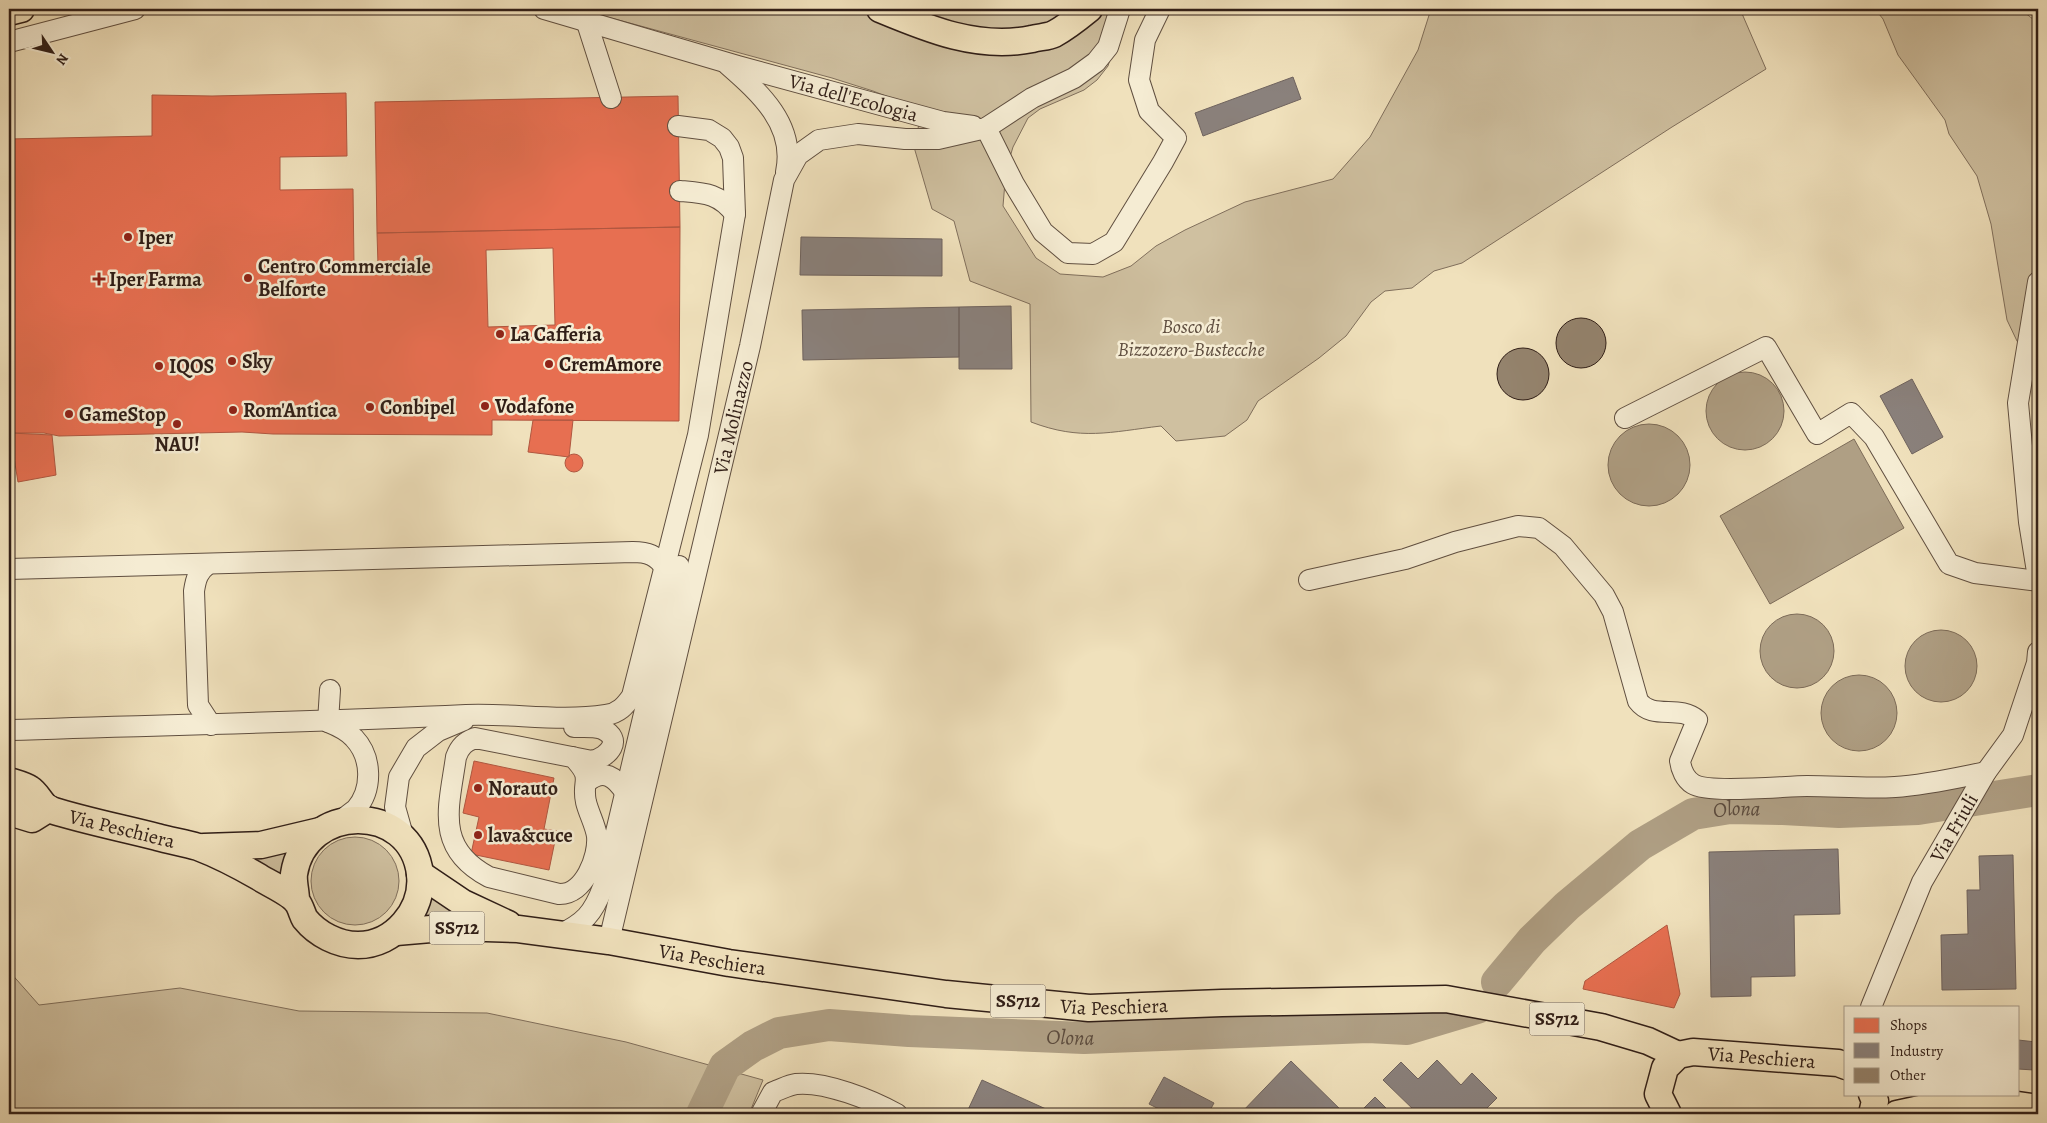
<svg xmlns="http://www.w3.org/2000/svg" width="2047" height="1123" viewBox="0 0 2047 1123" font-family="Alegreya,serif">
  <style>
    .green { fill: #cfc0a0; stroke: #806f5c }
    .water { fill: #af9f84; stroke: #7c6b58 }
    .shops { fill: #e76f51; stroke: #b05740; fill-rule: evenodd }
    .industry { fill: #8a817c; stroke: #6f635e }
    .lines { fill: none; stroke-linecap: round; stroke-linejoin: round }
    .river { stroke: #af9f84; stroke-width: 32 }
    .building { fill: #94836d; stroke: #301e17 }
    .minor-casing { stroke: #604f40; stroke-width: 22 }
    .major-casing { stroke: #301e17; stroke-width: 29 }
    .highway-casing { stroke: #301e17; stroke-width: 30 }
    .minor { stroke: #f5ecd3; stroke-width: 20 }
    .major { stroke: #f0e1bc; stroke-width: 26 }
    .highway { stroke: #f0e1bc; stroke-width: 28 }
    .poi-dot { fill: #8f2418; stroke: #f5ecd3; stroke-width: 2 }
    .labels { text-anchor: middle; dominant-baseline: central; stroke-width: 5; stroke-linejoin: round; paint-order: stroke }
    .shield { fill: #f5ecd3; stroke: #6b5c4f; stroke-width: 1 }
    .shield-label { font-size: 19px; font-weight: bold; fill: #301e17 }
    .street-label { font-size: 20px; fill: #301e17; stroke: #f5ecd3 }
    .poi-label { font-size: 20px; font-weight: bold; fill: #301e17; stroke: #f5ecd3; text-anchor: start }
    .park-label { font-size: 20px; font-style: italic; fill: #604f40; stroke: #f5ecd3 }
    .water-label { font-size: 21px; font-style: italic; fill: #5c4b3d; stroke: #f5ecd3 }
  </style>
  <rect width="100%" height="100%" fill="#f0e1bc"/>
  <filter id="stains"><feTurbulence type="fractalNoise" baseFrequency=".004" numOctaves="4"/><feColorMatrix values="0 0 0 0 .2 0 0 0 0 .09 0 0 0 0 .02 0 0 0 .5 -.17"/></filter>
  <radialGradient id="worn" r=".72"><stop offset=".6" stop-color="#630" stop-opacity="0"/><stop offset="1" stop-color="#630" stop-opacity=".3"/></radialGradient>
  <path class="green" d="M 578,9 L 1114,9 L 1113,50 L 1108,66 L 1097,80 L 1084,90 L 1040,109 L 1028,118 L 1013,147 L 1006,170 L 1003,206 L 1036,258 L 1060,274 L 1103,277 L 1131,266 L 1156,246 L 1185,230 L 1245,202 L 1333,179 L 1370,137 L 1418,50 L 1431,9 L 1740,9 L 1766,69 L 1672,127 L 1462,263 L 1434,271 L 1412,288 L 1385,291 L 1371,302 L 1346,336 L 1319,358 L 1258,401 L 1247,420 L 1225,436 L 1176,441 L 1161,426 C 1110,432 1081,441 1031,422 L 1030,304 L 970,281 L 954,221 L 932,209 L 914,147 L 922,110 L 873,91 L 832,78 Z
    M 1875,9 L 2020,9 L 2038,23 L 2038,371 L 2017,341 L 2007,320 L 1991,224 L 1977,176 L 1949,134 L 1945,120 L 1898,55 L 1883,19 Z
    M311 881a44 44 0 1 1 88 0a44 44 0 1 1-88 0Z
    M 287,849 L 281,876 L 243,858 Z
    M 431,894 L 472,919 L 419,923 Z
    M 9,971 L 39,1005 L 180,988 L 299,1011 L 487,1013 L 626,1042 L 763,1080 L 749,1114 L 9,1114 Z"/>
  <path class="water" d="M1706 411a39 39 0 1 1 78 0a39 39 0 1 1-78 0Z
    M1608 465a41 41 0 1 1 82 0a41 41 0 1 1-82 0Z
    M 1854,439 L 1904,528 L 1770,604 L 1720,516 Z
    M1760 651a37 37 0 1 1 74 0a37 37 0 1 1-74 0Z
    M1905 666a36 36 0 1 1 72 0a36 36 0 1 1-72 0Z
    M1821 713a38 38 0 1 1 76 0a38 38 0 1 1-76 0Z"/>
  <path class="shops" d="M 346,93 L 347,156 L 280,157 L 280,190 L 353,189 L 354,265 L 378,265 L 377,233 L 680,227 L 679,421 L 492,420 L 492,435 L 273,434 L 242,432 L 59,436 L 44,433 L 9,433 L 9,139 L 152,136 L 152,95 L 212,96 ZM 553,248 L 555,325 L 488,327 L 486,250 Z
    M 678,96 L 680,227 L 377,233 L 375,102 Z
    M 533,420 L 573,420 L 569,457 L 528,452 Z
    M 10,433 L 52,435 L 56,475 L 18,482 Z
    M565 463a9 9 0 1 1 18 0a9 9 0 1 1-18 0Z
    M 474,761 L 554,778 L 544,829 L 557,831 L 549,870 L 471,854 L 479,817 L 463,813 Z
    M 1667,925 L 1680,994 L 1674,1008 L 1583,989 L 1585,981 Z"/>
  <path class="industry" d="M 1293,77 L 1301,99 L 1203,136 L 1195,113 Z
    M 801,237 L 942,239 L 942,276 L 800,275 Z
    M 1011,306 L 1012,369 L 959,369 L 959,307 Z
    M 959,307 L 959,357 L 803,360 L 802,310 Z
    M 1912,379 L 1943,437 L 1912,454 L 1880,396 Z
    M 2033,830 L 2038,830 L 2038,886 L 2035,886 Z
    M 1838,849 L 1840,914 L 1794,915 L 1795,976 L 1751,977 L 1751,996 L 1711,997 L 1709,852 Z
    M 2013,855 L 2016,989 L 1942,990 L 1941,935 L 1968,934 L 1967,890 L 1980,890 L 1979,856 Z
    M 2038,931 L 2038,984 L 2034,932 Z
    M 2018,1040 L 2036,1042 L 2034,1070 L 2018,1069 Z
    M 1437,1060 L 1461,1085 L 1472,1073 L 1497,1098 L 1481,1114 L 1418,1114 L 1383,1080 L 1401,1062 L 1418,1079 Z
    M 1291,1061 L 1345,1114 L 1240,1114 Z
    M 1164,1077 L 1214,1103 L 1208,1114 L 1169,1114 L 1149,1104 Z
    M 982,1080 L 1057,1114 L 966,1114 Z
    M 1375,1097 L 1392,1114 L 1365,1114 L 1362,1110 Z"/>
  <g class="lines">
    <g class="river">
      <path id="s1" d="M 1497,982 L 1532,940 L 1567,906 L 1640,845 L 1693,814 L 1730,808 L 1783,809 L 1839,812 L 1918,809 L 2038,790"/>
      <path id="s2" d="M 702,1114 L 725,1066 L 753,1046 L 779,1033 L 829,1025 L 909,1031 L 1084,1038 L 1368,1027 L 1407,1029 L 1477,1008"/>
    </g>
  </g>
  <path class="building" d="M1556 343a25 25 0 1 1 50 0a25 25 0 1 1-50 0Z
    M1497 374a26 26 0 1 1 52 0a26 26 0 1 1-52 0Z"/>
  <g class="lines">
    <g class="minor-casing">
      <g id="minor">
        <path id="s3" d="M 544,9 L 738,66 L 943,122 L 973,126"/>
        <path d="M 586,20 L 611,98"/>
        <path d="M 9,42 L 135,9"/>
        <path d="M 728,65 C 760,93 796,125 786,172"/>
        <path d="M 986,128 L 1014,184 L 1043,232 L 1068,253 L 1093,254 L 1114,242 L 1163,162 L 1176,138 L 1149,111 L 1139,80 L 1145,40 L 1160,9"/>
        <path d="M 680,191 C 704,193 719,193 735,214"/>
        <path d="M 2038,282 L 2018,403 L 2029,522 L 2038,578"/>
        <path d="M 1625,418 L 1766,347 L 1817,434 L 1851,413 L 1874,437 L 1949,564 L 1975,573 L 2038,581"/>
        <path d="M 208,564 C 198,572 196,578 194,591 L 198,705 L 211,725"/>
        <path d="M 9,569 L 633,552 C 647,552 657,555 665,568"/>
        <path d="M 1309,580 L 1405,559 L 1455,542 L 1518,526 L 1539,528 L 1563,546 L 1604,595 L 1613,612 L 1638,701 C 1653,721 1679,704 1697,720 L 1680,761 C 1681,769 1685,779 1693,784 C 1709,794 1785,786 1807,786 C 1836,786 1866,789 1895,787 C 1926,785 1956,778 1986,772"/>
        <path d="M 328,722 C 338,726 347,730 354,738 C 372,757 373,789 356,809 C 351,813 345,817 341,821"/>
        <path d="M 328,722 L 330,690"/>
        <path d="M 9,730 C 161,725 314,722 466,715 C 512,713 559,722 606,715 C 619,713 625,706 632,696 L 698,435 L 735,214 L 733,158 L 729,147 L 722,138 L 709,130 L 678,126"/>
        <path d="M 573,757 C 595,780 581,779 586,802 C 589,814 595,824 597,836 C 599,857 584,895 559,894 L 489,877 C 434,848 449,807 456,757 C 460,746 465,742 475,738 L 592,761 C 609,757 624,739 602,729 C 594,726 583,727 574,727"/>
        <path d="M 587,782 C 604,768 615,777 625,792"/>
        <path d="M 404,839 L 395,807 L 399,777 L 416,748 L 438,731 L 464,720"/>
        <path d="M 559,935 C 584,923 593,914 603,887 L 679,566"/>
        <path id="s4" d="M 609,941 L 750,346 L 784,180 L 798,155 L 819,140 L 858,134 L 905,139 L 938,139 L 986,128 L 1032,98 L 1074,78 L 1096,62 L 1108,47 L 1120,9"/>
        <path id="s5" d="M 1871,1007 L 1922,882 L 1986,772 L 2013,735 L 2037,663 L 2038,652"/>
        <path d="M 761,1114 L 773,1092 C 780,1090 788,1085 796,1084 C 825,1081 872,1100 897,1114"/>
      </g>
    </g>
    <g class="major-casing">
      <g id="major">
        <path d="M 880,9 C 928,29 978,50 1032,39 C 1039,37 1048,37 1054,34 C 1067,27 1078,18 1089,9"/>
        <path d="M 9,12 L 21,9"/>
        <path id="s6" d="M 9,781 C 15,783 24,785 30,789 C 38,794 42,807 51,810 C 86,821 122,828 157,837 C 171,841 185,843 198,847 C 219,855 240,866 259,877 C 268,883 291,893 297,902 C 301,907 302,914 305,919 C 317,934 338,945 358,945 C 394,945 424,910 420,874 C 411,801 305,803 294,874 C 293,882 296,892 296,900"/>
        <path d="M 9,812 L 32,819 L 48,809"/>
        <path d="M 204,847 L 261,845 L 320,831"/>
        <path d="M 420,874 L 463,903 L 508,924"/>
        <path id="s7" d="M 396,932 L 454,927 L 518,929 L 609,941 L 729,963 L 946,994 L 1089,1008 L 1222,1003 L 1446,999 L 1601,1027 L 1648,1041 L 1678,1055"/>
        <path d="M 1941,1094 L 2038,1108"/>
        <path id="s8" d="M 1668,1114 L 1658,1094 L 1665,1068 L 1678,1055 L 1693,1052 L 1838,1063 L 1846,1066"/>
        <path d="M 1872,1114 L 1875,1101 L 1872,1094"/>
        <path d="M 1897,1114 L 1962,1100"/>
      </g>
    </g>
    <g class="highway-casing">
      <path id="highway" d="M 9,798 L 48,809"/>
    </g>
    <use href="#minor" class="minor"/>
    <use href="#major" class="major"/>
    <use href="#highway" class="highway"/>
  </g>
  <g class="poi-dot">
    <circle cx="128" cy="237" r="5"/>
    <circle cx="248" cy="278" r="5"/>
    <path d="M96.5 271.5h5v5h5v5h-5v5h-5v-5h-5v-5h5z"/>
    <circle cx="500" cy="334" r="5"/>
    <circle cx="232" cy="361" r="5"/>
    <circle cx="549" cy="364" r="5"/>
    <circle cx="159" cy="366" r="5"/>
    <circle cx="485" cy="406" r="5"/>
    <circle cx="370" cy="407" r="5"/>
    <circle cx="233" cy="410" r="5"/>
    <circle cx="69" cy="414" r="5"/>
    <circle cx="177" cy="424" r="5"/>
    <circle cx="478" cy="788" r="5"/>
    <circle cx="478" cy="835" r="5"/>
  </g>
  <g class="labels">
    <g class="shield">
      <rect x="429.5" y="911.5" width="55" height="33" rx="4"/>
      <rect x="990.5" y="984.5" width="55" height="33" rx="4"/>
      <rect x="1529.5" y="1002.5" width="55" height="33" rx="4"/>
    </g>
    <g class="shield-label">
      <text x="457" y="928">SS712</text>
      <text x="1018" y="1001">SS712</text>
      <text x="1557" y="1019">SS712</text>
    </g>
    <g class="street-label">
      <text stroke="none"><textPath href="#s3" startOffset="322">Via dell'Ecologia</textPath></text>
      <text stroke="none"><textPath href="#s4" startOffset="538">Via Molinazzo</textPath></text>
      <text stroke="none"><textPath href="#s6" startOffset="126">Via Peschiera</textPath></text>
      <text stroke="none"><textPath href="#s5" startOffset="198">Via Friuli</textPath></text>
      <text stroke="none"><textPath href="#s7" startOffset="319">Via Peschiera</textPath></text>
      <text stroke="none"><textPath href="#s7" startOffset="724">Via Peschiera</textPath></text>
      <text stroke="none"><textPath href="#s8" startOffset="152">Via Peschiera</textPath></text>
    </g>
    <g class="poi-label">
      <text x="138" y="237">Iper</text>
      <text x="258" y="266">Centro Commerciale<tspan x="258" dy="23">Belforte</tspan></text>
      <text x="109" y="279">Iper Farma</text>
      <text x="510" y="334">La Cafferia</text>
      <text x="242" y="361">Sky</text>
      <text x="559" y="364">CremAmore</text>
      <text x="169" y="366">IQOS</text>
      <text x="495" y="406">Vodafone</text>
      <text x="380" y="407">Conbipel</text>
      <text x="243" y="410">Rom'Antica</text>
      <text x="79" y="414">GameStop</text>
      <text x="177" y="444" text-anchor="middle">NAU!</text>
      <text x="488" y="788">Norauto</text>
      <text x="488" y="835">lava&amp;cuce</text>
    </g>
    <g class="park-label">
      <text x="1191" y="326">Bosco di<tspan x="1191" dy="23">Bizzozero-Bustecche</tspan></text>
    </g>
    <g class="water-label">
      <text stroke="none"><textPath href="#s1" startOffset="304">Olona</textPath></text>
      <text stroke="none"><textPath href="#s2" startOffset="409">Olona</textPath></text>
    </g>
  </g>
  <rect width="2047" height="1123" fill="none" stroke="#f0e1bc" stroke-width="30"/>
  <rect x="10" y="10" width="2027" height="1103" fill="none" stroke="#301e17" stroke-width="2.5"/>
  <rect x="15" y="15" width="2017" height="1093" fill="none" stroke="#301e17"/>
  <rect x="1844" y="1006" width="175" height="90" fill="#f5ecd3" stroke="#a69a88"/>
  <rect x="1854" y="1018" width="25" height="15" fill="#e76f51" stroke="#a69a88"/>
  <text x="1890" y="1030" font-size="15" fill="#301e17">Shops</text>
  <rect x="1854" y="1043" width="25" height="15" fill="#8a817c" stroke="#a69a88"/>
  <text x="1890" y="1056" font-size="15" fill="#301e17">Industry</text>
  <rect x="1854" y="1068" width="25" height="15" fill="#94836d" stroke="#a69a88"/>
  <text x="1890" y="1080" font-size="15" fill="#301e17">Other</text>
  <g transform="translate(52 52) rotate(125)" stroke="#f5ecd3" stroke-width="4" paint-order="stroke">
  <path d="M0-4L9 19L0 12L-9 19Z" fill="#301e17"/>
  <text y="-8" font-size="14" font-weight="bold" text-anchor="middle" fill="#301e17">N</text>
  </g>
  <rect width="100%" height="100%" filter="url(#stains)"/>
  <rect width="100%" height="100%" fill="url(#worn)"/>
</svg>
